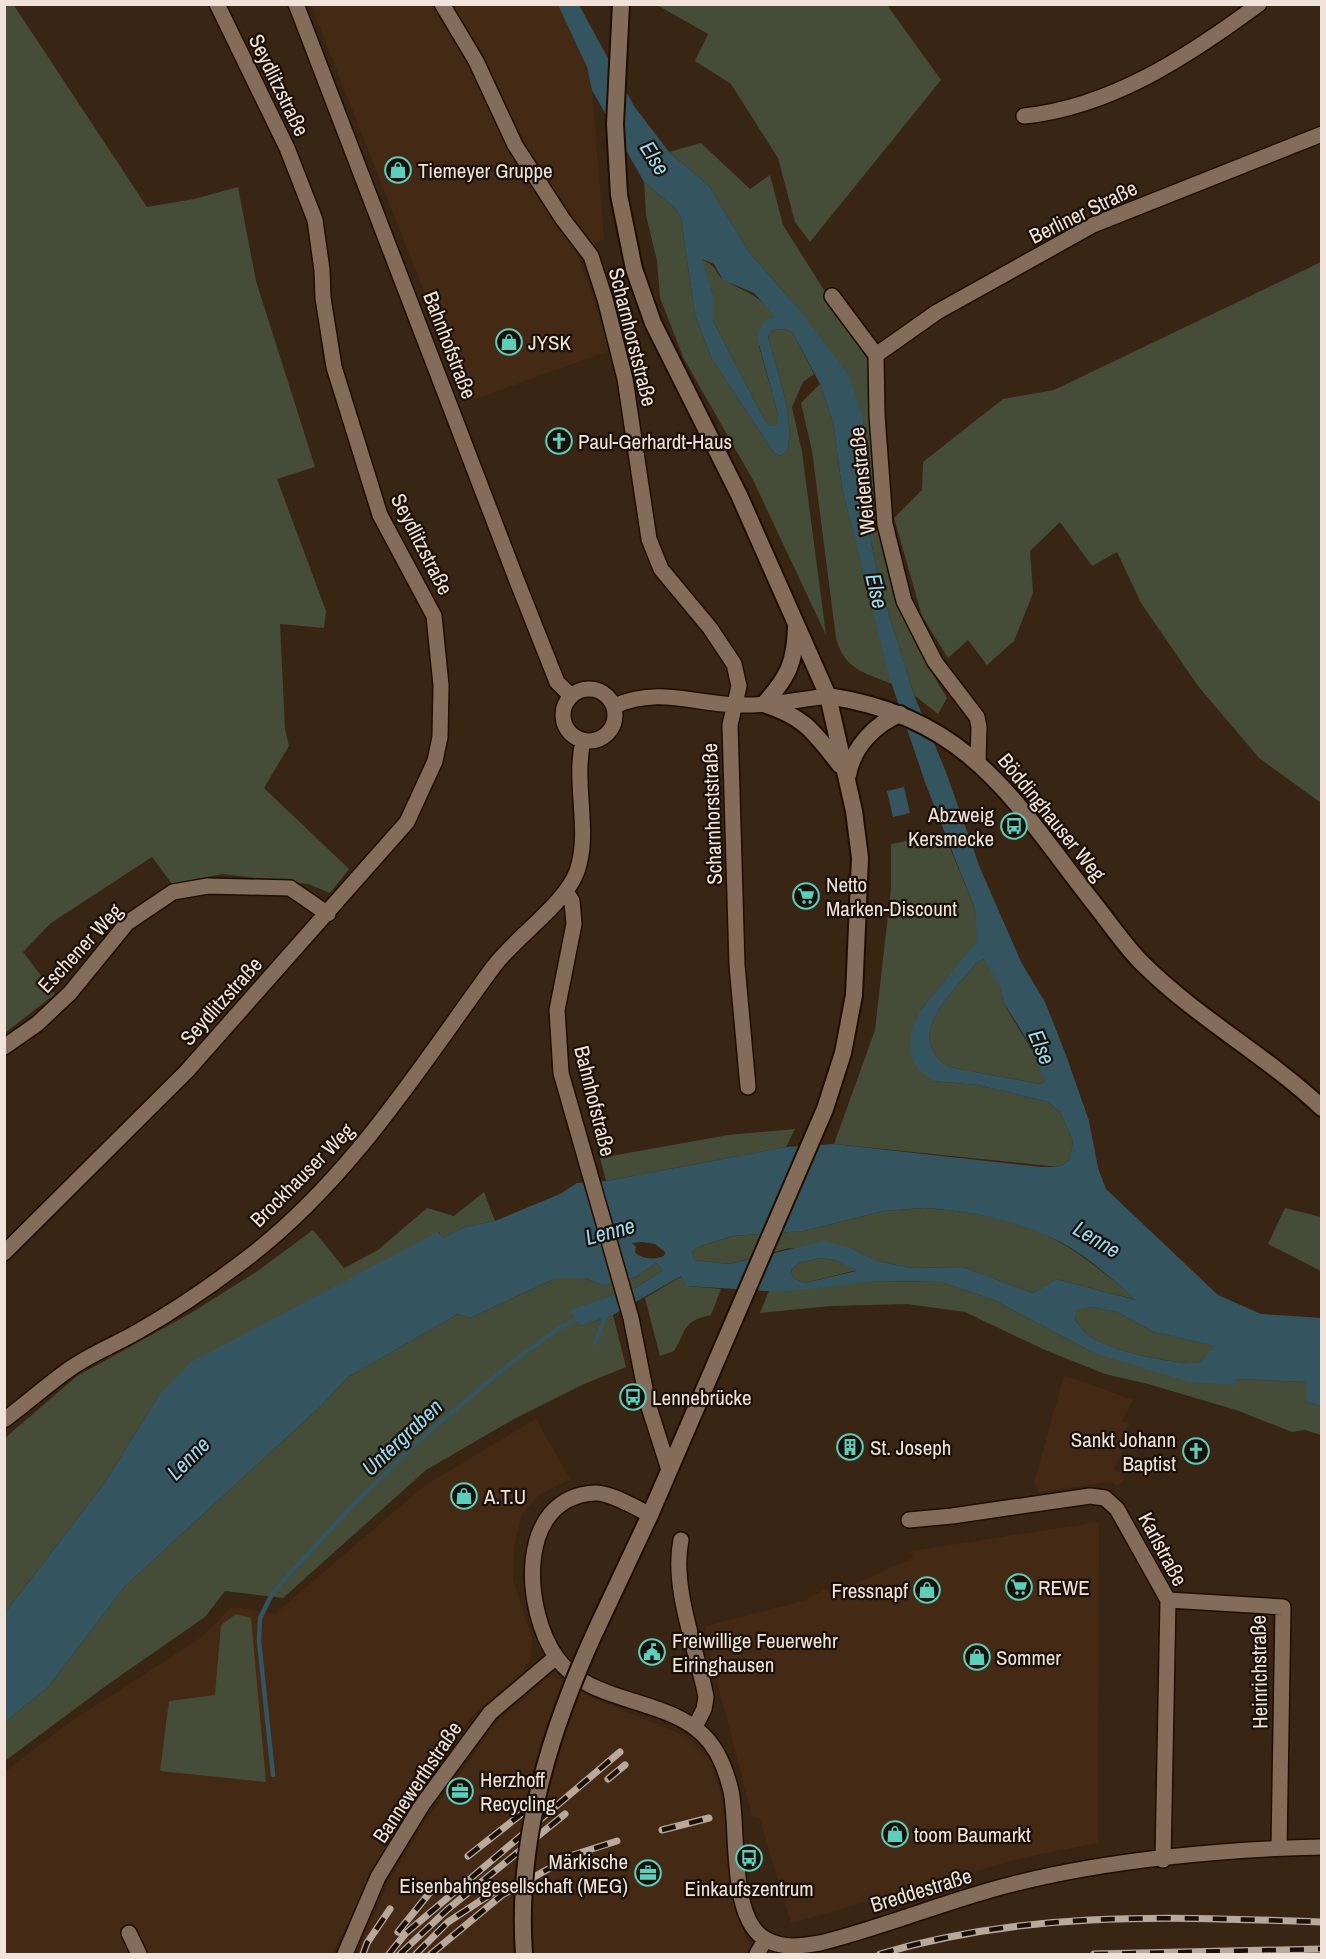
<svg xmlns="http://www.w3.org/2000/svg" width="1326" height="1959" viewBox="0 0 1326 1959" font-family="'Archivo Narrow',sans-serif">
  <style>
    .built { fill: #442a15 }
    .green { fill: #454c37 }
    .water { fill: #34545f; fill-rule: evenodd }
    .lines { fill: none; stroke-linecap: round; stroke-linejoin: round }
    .stream { stroke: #34545f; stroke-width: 4.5 }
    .minor-casing { stroke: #1f0d01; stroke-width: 18 }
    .tertiary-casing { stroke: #1f0d01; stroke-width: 20 }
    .secondary-casing { stroke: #1f0d01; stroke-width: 20 }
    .minor { stroke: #846c5a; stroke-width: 15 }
    .tertiary { stroke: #846c5a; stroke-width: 16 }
    .secondary { stroke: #846c5a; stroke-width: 16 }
    .rail-casing { stroke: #b9a99d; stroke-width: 7 }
    .rail { stroke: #191009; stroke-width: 4.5; stroke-dasharray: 14; stroke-linecap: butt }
    .secondary-bridge-casing { stroke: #1f0d01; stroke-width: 20; stroke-linecap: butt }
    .secondary-bridge { stroke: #846c5a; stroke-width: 16 }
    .labels { text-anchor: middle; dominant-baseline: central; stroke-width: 4.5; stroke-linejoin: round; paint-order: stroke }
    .street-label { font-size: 21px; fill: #f1e3d9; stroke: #191009 }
    .poi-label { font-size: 21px; fill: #f1e3d9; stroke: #191009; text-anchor: start }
    .water-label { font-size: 22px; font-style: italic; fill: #99daf0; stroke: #191009 }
  </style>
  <rect width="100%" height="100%" fill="#392514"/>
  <path class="built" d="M 311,5 L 558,5 L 587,67 L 592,90 L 604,239 L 576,251 L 611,350 L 473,400 L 466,398 Z
    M 1064,1375 L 1133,1400 L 1122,1421 L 1129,1424 L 1122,1436 L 1123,1451 L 1114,1469 L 1123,1475 L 1123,1482 L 1117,1485 L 1110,1482 L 1039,1492 L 1034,1483 Z
    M 536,1419 L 570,1479 L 540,1494 L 522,1514 L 514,1547 L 513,1580 L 532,1639 L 530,1659 L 521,1674 L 473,1715 L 420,1783 L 332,1954 L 5,1954 L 5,1772 L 64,1726 L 199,1639 L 232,1607 L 275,1614 L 424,1486 Z
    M 1099,1522 L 1098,1843 L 1026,1857 L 791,1923 L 759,1817 L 752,1816 L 705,1635 L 706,1626 L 803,1601 L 827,1588 L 830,1595 L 913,1558 L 911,1551 Z
    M 551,1675 L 597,1700 L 686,1736 L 711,1761 L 721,1792 L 737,1912 L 750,1947 L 745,1954 L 357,1954 L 387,1886 L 419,1830 L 499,1720 Z"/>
  <path class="green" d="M 13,4 L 147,207 L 194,199 L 238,187 L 256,281 L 315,467 L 277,479 L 326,611 L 324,628 L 280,624 L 285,729 L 289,746 L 264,788 L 349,869 L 330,893 L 308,884 L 222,874 L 172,884 L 152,857 L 51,923 L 23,952 L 55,994 L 5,1033 L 4,5 Z
    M 657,5 L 887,5 L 941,80 L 810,242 L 795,222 L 778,158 L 731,84 L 695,61 L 708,34 Z
    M 701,143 L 750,189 L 770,175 L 783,225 L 868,360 L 880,521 L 893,590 L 918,649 L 947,698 L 938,714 L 914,695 L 881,589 L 871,542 L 863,418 L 797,307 L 749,252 L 709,186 L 669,152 Z
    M 644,182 L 675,208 L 681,218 L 695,315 L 712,359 L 774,453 L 780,456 L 787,451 C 796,420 776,368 768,337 L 772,330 L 786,329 L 793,333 L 814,374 L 803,382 L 792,407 L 802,452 L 826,635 L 753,480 L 684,359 L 660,298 L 657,261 L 646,215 Z
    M 701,259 C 719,266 714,274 726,281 C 743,291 761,296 774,314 L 759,346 L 778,414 L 778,423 L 774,426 L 769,425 L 763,417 L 713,321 L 713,295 Z
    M 1321,262 L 1321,803 L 1259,758 L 1198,686 L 1141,603 L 1117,552 L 1092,566 L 1060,522 L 1030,551 L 1033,593 L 1014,641 L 987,665 L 968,640 L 948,658 L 922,616 L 894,518 L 922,490 L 923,462 L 1003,399 L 1054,390 Z
    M 820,384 L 833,421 L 842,488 L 892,684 C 863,672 845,670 836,638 L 812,451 L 801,403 Z
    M 944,833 L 975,909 L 978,941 L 920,1011 L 933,1081 L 978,1085 L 1048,1102 L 1060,1112 L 1073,1141 L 1070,1160 L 1059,1167 L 834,1144 L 875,1030 L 891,889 L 891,844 Z
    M 984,959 C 990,966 996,978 1000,987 C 1003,993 1002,1000 1005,1005 C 1018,1031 1038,1052 1045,1081 L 1040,1084 L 949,1067 C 901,1036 954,992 977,962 Z
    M 795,1129 L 786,1147 L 606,1181 L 600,1158 L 728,1135 Z
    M 484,1192 L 495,1221 L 465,1227 L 442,1239 L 439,1232 L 159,1395 L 106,1481 L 5,1613 L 5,1438 L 77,1376 L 191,1313 L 259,1270 L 313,1230 L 344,1268 L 378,1250 L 427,1208 L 454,1216 Z
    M 923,1208 C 972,1211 1026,1220 1068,1247 C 1092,1262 1115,1282 1137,1300 L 1056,1279 L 1033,1293 L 963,1267 L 912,1268 L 877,1261 L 851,1248 L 790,1248 L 729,1264 L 694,1260 L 692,1252 L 698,1247 L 733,1236 L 804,1231 L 884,1211 Z
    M 1285,1208 L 1321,1217 L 1321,1271 L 1268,1244 Z
    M 820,1258 L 836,1260 L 857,1270 L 805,1283 L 793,1278 L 791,1270 L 799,1263 Z
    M 656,1263 L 663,1270 L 637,1287 L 570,1310 L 580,1326 L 613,1315 L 626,1367 L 584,1384 L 514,1419 L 426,1470 L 283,1598 L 225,1591 L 205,1617 L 107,1685 L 5,1761 L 5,1722 L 48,1687 L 125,1586 L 321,1406 L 348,1377 L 458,1314 L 470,1318 L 556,1278 L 585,1278 L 604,1286 L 636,1277 Z
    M 682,1276 L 688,1286 L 721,1289 L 711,1315 C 682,1321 687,1330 674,1351 L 660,1356 L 645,1298 Z
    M 879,1281 L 942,1282 L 994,1300 L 1094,1353 L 1236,1384 L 1236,1379 L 1308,1382 L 1307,1402 L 1321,1406 L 1321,1435 L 1305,1430 L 1292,1432 L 1236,1410 L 1148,1384 L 1105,1374 L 1045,1350 L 965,1312 L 907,1304 L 831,1306 L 760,1313 L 769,1291 Z
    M 1093,1307 L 1117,1312 L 1154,1332 L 1216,1346 L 1199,1363 C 1172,1364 1115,1352 1091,1337 C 1085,1333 1080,1326 1075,1320 L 1077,1308 Z
    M 236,1614 L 251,1618 L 266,1782 L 160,1771 L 169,1701 L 215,1695 L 221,1625 Z"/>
  <path class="water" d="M 558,5 L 579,5 L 634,106 L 669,152 L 709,186 L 749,252 L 797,307 L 848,374 L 863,418 L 871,542 L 881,589 L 914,695 L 946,772 L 980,868 L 1021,962 L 1045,1002 L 1066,1055 L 1089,1121 L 1098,1168 L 1106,1189 L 1218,1295 L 1261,1314 L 1321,1318 L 1321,1406 L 1307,1402 L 1307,1382 L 1236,1379 L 1236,1385 L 1189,1382 L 1094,1353 L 994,1300 L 942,1282 L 879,1281 L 782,1292 L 687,1286 L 681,1276 L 613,1315 L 580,1326 L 569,1310 L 637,1287 L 663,1270 L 656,1263 L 636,1277 L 604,1286 L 585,1278 L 556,1278 L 470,1318 L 458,1314 L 348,1377 L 321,1406 L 125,1586 L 48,1687 L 5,1722 L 5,1613 L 106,1481 L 159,1395 L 191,1362 L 438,1232 L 443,1238 L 465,1227 L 495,1221 L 560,1194 L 577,1183 L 606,1181 L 786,1147 L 834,1144 L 1040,1167 L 1059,1167 L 1070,1160 L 1073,1141 L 1060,1112 L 1048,1102 L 978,1085 L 933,1081 L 919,1070 L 911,1058 L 910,1035 L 920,1011 L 977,941 L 975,909 L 926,785 L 889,676 L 842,488 L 833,421 L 820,384 L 793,333 L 786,329 L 772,330 L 768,337 C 776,368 796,420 787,451 L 780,456 L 774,453 L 712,359 L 695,315 L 681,218 L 675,208 L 644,182 L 592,90 L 587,67 ZM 702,259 L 714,264 L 723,280 L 754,293 L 773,314 L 773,317 L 764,321 L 757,337 L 778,414 L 778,423 L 774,426 L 769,425 L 763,417 L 713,321 L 713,295 ZM 984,959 L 1000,987 L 1004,1003 L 1029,1043 L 1045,1081 L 1040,1084 L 949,1067 C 901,1036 954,992 977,962 ZM 923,1208 C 973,1211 1022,1221 1066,1245 C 1091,1259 1114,1281 1136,1300 L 1056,1279 L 1033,1293 L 963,1267 L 912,1268 L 877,1261 L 851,1248 L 824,1241 L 729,1264 L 694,1260 L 692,1252 L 698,1247 L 732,1236 L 804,1231 L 884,1211 ZM 642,1242 L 655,1244 L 665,1252 L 664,1256 C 654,1260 643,1259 635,1253 L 636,1247 L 632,1243 ZM 820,1258 L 836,1260 L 856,1271 L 805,1283 L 793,1278 L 791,1270 L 799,1263 ZM 1093,1307 L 1117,1312 L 1154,1332 L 1215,1346 L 1199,1363 C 1172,1364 1115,1352 1091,1337 C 1085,1333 1080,1326 1075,1320 L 1077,1309 Z
    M 904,787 L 910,813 L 893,817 L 887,791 Z"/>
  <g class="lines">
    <path class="stream" d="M 595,1343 L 606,1314
      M 273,1775 L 259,1641 L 260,1618 L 273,1592 L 353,1505 L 419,1440 L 512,1362 L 559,1328 L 579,1318"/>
    <g class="minor-casing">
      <path id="minor" d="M 296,4 L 517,581 L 557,682 L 571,696
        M 442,4 L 476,61 L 515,145 L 562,218 L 591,256 L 605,299 L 625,379 L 649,539 L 661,569 L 710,628 L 734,664 L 739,686 L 730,725 L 737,965 L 748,1087
        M 1024,116 C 1112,107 1190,55 1259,4
        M 832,296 L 876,355 L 877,415 L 885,524 L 904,601 L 935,662 L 977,717 L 979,727 L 978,761
        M 876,355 L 937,312 L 1093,225 L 1322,134
        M563 715a26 26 0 1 1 52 0a26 26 0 1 1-52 0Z
        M 614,706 C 659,687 691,703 736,705 C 767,706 798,700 828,696
        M 566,892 L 572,901 L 574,924 L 557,1010 L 561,1073 L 631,1318 L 648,1404 L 669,1470
        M 4,1047 L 37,1024 L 70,993 L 127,923 L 173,892 L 208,886 L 290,888 L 328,914
        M 4,1253 L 187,1071 L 407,822 L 435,761 L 440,737 L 441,685 L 434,616 L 380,515 L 334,367 L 323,298 L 322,270 L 315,220 L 287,148 L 217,4
        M 4,1420 C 27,1403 48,1384 71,1368 C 91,1354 116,1344 137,1332 C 176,1310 215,1283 250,1256 C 352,1177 419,1068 494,966 C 516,937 566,903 577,871 C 591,832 573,783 583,741
        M 650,1515 C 637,1508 609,1492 595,1493 C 515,1497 523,1611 557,1658 C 595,1711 684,1693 717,1753 C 723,1764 728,1778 731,1791 C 739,1828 728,1921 767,1940 C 784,1949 802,1946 820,1943 C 885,1927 948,1900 1013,1884 C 1107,1860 1224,1849 1322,1847
        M 909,1520 L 952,1516 L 1090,1496 L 1105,1498 L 1117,1509 L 1168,1600 L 1163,1860
        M 681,1540 C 671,1587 697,1650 706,1697 L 704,1709 L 695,1727
        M 1168,1600 L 1283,1607 L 1279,1848
        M 129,1933 L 139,1954
        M 345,1954 L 378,1877 L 422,1805 L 490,1713 L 556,1657
        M 757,1954 L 765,1940"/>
    </g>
    <g class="tertiary-casing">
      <path id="tertiary" d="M 828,696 C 972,718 1014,802 1096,906 C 1111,925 1125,946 1142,963 C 1197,1018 1266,1055 1322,1108"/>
    </g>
    <g class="secondary-casing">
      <path id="secondary" d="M 796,627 C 795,663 788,677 764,704 C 806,718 813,731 840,765
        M 848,775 C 853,747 875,724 900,714
        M 596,1630 L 650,1515 L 825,1109 L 843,1053 L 854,995 L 860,858 L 854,811 L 828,696 L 739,495 L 653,323 L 634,269 L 619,195 L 615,124 L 621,4"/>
    </g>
    <use href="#minor" class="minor"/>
    <use href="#tertiary" class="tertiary"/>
    <use href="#secondary" class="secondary"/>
    <g class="rail-casing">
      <path id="rail" d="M 608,1779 L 625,1765
        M 662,1830 L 709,1818
        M 468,1856 L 543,1797
        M 398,1932 L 431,1891
        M 363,1954 L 367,1943 L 390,1909
        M 389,1954 L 406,1933 L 620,1752
        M 400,1954 L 448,1909 L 565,1814
        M 416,1954 L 448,1922 L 500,1888
        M 431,1954 L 502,1895 L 573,1855 L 617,1841
        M 880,1954 C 1028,1910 1170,1917 1322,1922
        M 1094,1954 L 1322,1949"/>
    </g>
    <use href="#rail" class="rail"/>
    <g class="secondary-bridge-casing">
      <path id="secondary-bridge" d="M 524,1954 C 516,1841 549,1732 596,1630"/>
    </g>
    <use href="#secondary-bridge" class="secondary-bridge"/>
  </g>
  <defs>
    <g id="shop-ring" transform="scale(1.35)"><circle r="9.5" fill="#191009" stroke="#5ccebb" stroke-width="1.5"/><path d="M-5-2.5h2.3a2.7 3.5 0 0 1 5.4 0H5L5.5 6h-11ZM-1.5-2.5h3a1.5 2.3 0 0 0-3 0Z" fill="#5ccebb"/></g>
    <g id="church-ring" transform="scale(1.35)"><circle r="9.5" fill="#191009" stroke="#5ccebb" stroke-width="1.5"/><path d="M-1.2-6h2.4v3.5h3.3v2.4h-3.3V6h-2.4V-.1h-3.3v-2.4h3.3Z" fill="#5ccebb"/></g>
    <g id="bus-ring" transform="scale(1.35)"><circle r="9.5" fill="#191009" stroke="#5ccebb" stroke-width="1.5"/><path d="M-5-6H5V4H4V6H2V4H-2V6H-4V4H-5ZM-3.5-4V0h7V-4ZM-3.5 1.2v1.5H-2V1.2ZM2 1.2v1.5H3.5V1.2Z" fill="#5ccebb"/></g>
    <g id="supermarket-ring" transform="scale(1.35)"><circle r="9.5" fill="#191009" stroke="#5ccebb" stroke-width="1.5"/><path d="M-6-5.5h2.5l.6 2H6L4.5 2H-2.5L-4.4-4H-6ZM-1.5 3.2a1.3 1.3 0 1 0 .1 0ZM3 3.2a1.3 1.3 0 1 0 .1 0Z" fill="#5ccebb"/></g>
    <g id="building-ring" transform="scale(1.35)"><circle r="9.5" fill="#191009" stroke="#5ccebb" stroke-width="1.5"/><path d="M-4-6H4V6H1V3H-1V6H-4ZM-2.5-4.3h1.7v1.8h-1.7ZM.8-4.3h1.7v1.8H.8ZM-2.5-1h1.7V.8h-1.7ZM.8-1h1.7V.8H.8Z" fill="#5ccebb"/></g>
    <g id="civic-ring" transform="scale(1.35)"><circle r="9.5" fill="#191009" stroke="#5ccebb" stroke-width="1.5"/><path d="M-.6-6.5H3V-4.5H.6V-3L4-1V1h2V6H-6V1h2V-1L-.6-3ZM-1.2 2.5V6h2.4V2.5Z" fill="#5ccebb"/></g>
    <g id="office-ring" transform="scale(1.35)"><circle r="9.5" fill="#191009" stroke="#5ccebb" stroke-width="1.5"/><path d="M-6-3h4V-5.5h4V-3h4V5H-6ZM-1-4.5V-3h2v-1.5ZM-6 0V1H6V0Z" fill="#5ccebb"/></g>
  </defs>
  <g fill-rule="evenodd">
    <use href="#shop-ring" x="398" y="170"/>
    <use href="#shop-ring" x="509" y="342"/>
    <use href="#church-ring" x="559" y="441"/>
    <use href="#bus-ring" x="1014" y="826"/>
    <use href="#supermarket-ring" x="806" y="896"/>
    <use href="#bus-ring" x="633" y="1397"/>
    <use href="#building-ring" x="850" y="1447"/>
    <use href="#church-ring" x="1196" y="1451"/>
    <use href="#shop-ring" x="464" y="1496"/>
    <use href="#supermarket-ring" x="1019" y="1587"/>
    <use href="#shop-ring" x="927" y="1590"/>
    <use href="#civic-ring" x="652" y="1652"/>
    <use href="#shop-ring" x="977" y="1657"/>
    <use href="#office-ring" x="460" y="1791"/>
    <use href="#shop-ring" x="895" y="1834"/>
    <use href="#bus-ring" x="749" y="1858"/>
    <use href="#office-ring" x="648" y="1873"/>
  </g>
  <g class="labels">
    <g class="street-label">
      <text transform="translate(279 85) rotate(64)">Seydlitzstraße</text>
      <text transform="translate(1083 212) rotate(-26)">Berliner Straße</text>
      <text transform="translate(633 337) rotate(76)">Scharnhorststraße</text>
      <text transform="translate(450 345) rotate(69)">Bahnhofstraße</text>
      <text transform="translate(862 481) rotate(-96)">Weidenstraße</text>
      <text transform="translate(422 544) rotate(63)">Seydlitzstraße</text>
      <text transform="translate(712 814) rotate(-92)">Scharnhorststraße</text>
      <text transform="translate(1052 817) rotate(51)">Böddinghauser Weg</text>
      <text transform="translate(80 948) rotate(-47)">Eschener Weg</text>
      <text transform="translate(221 1001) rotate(-48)">Seydlitzstraße</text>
      <text transform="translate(595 1101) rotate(76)">Bahnhofstraße</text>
      <text transform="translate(302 1175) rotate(-45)">Brockhauser Weg</text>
      <text transform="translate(1163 1549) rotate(62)">Karlstraße</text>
      <text transform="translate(1259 1672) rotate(-91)">Heinrichstraße</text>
      <text transform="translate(417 1782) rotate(-56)">Bannewerthstraße</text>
      <text transform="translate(921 1890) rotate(-17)">Breddestraße</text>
    </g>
    <g class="poi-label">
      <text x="418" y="170">Tiemeyer Gruppe</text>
      <text x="528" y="342">JYSK</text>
      <text x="578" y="441">Paul-Gerhardt-Haus</text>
      <text x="994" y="814" text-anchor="end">Abzweig<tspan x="994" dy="24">Kersmecke</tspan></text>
      <text x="826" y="884">Netto<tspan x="826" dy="24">Marken-Discount</tspan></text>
      <text x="652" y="1397">Lennebrücke</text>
      <text x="1176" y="1439" text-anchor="end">Sankt Johann<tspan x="1176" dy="24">Baptist</tspan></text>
      <text x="870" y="1447">St. Joseph</text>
      <text x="484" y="1496">A.T.U</text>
      <text x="1038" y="1587">REWE</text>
      <text x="908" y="1590" text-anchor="end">Fressnapf</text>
      <text x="672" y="1640">Freiwillige Feuerwehr<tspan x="672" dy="24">Eiringhausen</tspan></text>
      <text x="996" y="1657">Sommer</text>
      <text x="480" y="1779">Herzhoff<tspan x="480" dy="24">Recycling</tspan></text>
      <text x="914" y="1834">toom Baumarkt</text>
      <text x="628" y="1861" text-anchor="end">Märkische<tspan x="628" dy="24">Eisenbahngesellschaft (MEG)</tspan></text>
      <text x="749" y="1888" text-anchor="middle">Einkaufszentrum</text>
    </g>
    <g class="water-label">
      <text transform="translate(655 158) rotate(58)">Else</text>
      <text transform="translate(877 591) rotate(77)">Else</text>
      <text transform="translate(1042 1047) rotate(67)">Else</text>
      <text transform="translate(610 1231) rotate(-15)">Lenne</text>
      <text transform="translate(1097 1239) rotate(31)">Lenne</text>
      <text transform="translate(402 1437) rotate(-43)">Untergraben</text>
      <text transform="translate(188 1458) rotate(-45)">Lenne</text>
    </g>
  </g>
  <rect width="1326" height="1959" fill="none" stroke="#f1e3d9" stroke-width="12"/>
</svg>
